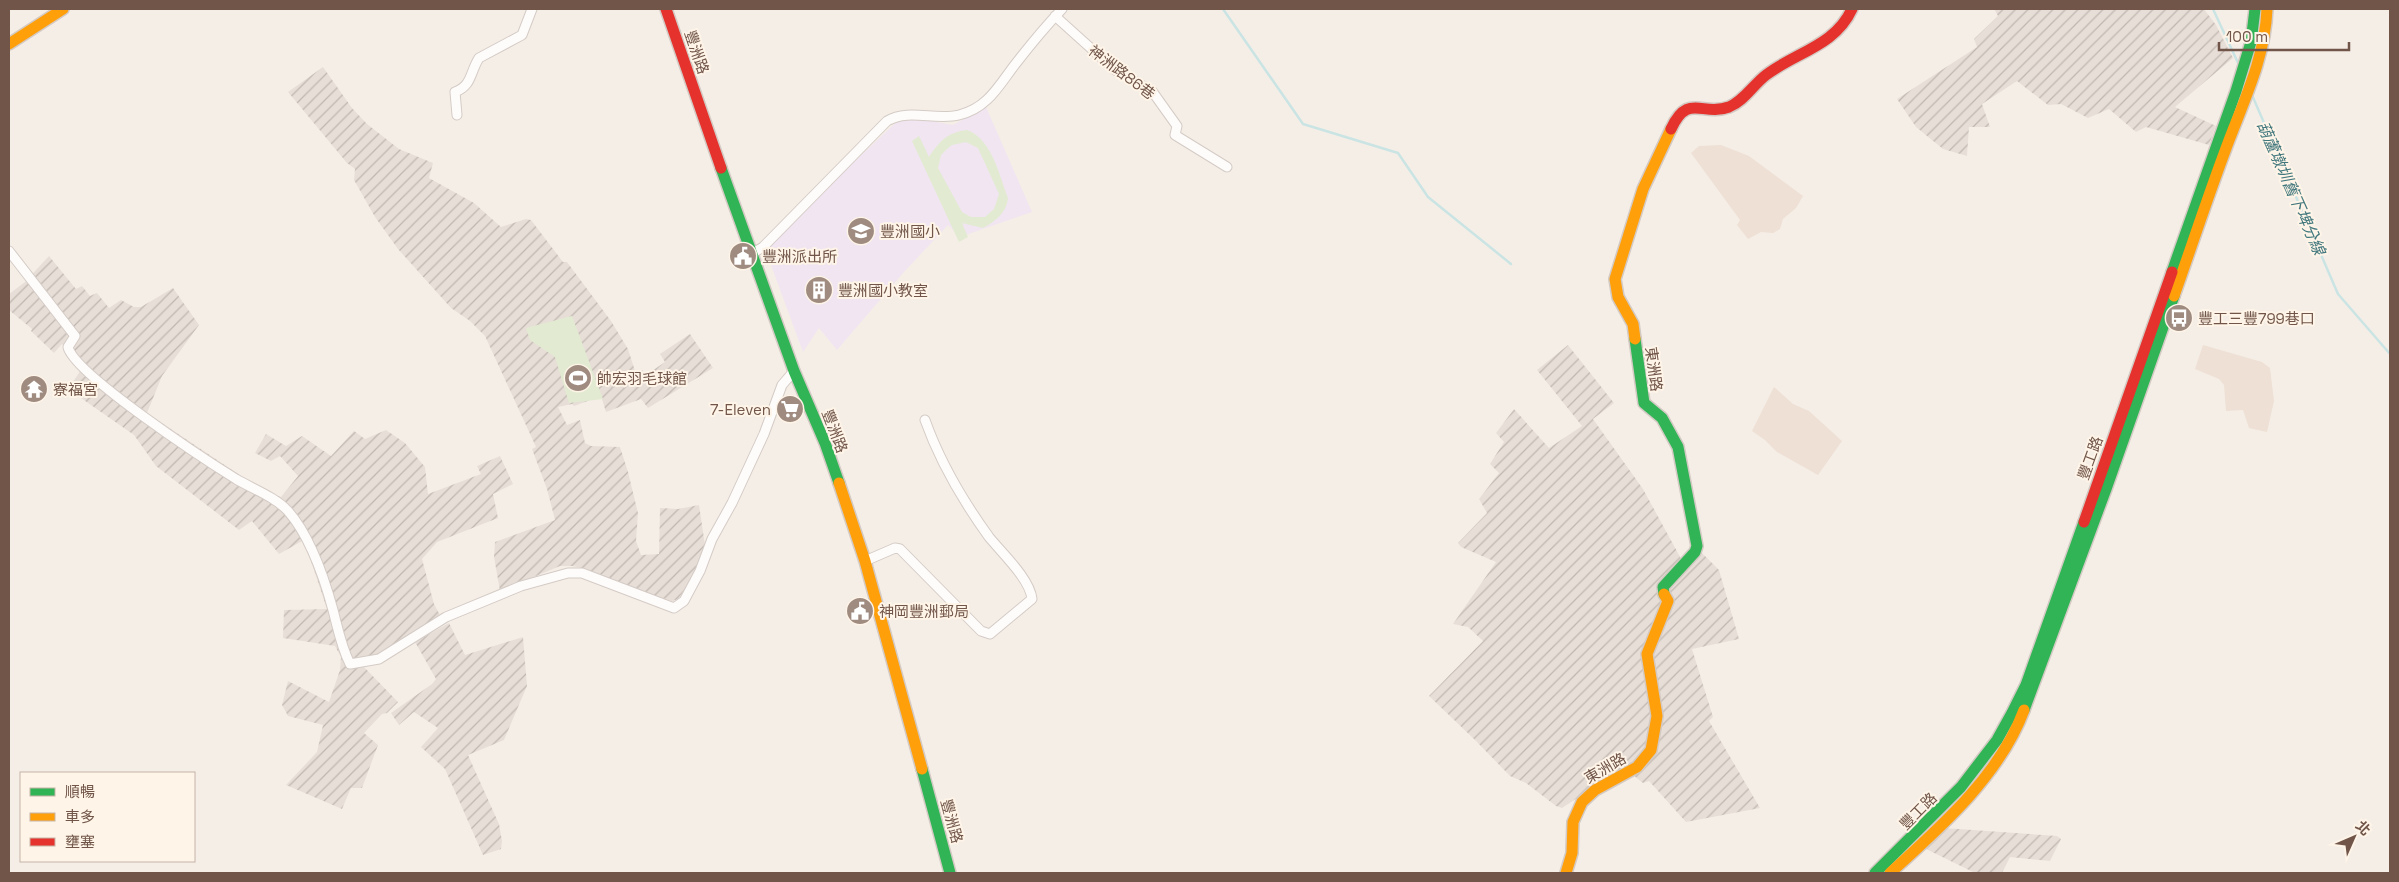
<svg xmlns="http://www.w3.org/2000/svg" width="2399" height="882" viewBox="0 0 2399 882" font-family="'Space Grotesk','Noto Sans TC',sans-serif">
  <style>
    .residential { fill: #eee0d4 }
    .industrial { fill: url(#industrial-furrows) }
    .education { fill: #f0e5f0 }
    .green { fill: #e2ebd2; fill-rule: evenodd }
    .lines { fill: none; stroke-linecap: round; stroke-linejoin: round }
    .stream { stroke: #cae4e4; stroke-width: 2.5 }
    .street-casing { stroke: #d4cbc5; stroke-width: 11 }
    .fast-casing { stroke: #d4cac4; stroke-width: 14 }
    .slow-casing { stroke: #d4cac4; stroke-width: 14 }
    .jam-casing { stroke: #d4cac4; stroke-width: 14 }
    .street { stroke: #fefcfb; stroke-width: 9 }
    .fast { stroke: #30b455; stroke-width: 11 }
    .slow { stroke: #ff9f0a; stroke-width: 11 }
    .jam { stroke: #e5322d; stroke-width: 11 }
    .labels { text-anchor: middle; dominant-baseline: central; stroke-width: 4; stroke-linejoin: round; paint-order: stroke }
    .street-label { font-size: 15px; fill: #715549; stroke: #fef4e7 }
    .poi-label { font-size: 15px; fill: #715549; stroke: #fef4e7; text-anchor: start }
    .water-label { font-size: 16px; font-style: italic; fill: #41777d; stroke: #fef4e7 }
  </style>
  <defs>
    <pattern id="industrial-furrows" width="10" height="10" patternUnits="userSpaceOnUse" patternTransform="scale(1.25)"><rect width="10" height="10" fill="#e7ded8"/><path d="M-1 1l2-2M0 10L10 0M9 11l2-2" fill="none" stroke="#c0b7b1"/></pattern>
  </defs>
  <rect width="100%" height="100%" fill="#f5eee7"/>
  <path class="residential" d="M 1721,145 L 1749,156 L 1803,196 L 1796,208 L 1783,219 L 1780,229 L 1773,233 L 1761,232 L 1748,239 L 1737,225 L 1740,220 L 1691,153 L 1699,146 Z
    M 2203,345 L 2262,362 L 2270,368 L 2274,401 L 2267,432 L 2249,428 L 2243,410 L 2226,411 L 2224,385 L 2219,379 L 2195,369 Z
    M 1774,387 L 1793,404 L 1809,411 L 1842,441 L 1818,475 L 1777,452 L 1765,440 L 1752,431 Z"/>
  <path class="industrial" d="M 1994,9 L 2204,9 L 2216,25 L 2233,58 L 2175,107 L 2216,126 L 2209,145 L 2146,127 L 2136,132 L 2109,109 L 2088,118 L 2061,104 L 2048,105 L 2017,81 L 1982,104 L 1990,127 L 1969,127 L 1967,156 L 1943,149 L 1916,127 L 1897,99 L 1977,47 L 1974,39 L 1998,16 Z
    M 323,67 L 352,108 L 367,124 L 399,149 L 433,163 L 429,178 L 474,203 L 501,227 L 526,219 L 531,220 L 563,262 L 567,262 L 611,321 L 628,349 L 636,374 L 642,370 L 646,375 L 665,362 L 660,354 L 690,334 L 713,368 L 648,408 L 641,399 L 606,412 L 601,396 L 574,406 L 572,404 L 558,407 L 567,425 L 580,420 L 585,443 L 591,446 L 620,447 L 628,472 L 638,513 L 636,541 L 641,555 L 659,554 L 660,508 L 678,509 L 699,505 L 706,552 L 693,578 L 678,599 L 672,601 L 627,587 L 587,569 L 572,566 L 560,566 L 500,591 L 494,557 L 495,542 L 555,520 L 547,489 L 532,449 L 536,447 L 485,336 L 470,321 L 451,308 L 398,249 L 375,217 L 354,180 L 355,169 L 347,163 L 288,92 Z
    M 49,256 L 76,289 L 82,286 L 90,296 L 97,293 L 109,308 L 121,300 L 134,307 L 141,307 L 173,288 L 199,325 L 162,376 L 147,413 L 265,492 L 281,497 L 298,476 L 280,456 L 271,461 L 255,453 L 266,434 L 286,446 L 302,436 L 331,456 L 354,431 L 365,439 L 386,430 L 405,443 L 425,467 L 428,494 L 481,474 L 477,466 L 500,456 L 513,484 L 493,494 L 498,518 L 437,542 L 422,559 L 434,604 L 441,617 L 376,655 L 364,667 L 398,702 L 387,713 L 382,714 L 364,733 L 378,745 L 362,788 L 351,788 L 342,809 L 286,785 L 317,752 L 323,725 L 288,716 L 282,705 L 288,681 L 329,702 L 340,670 L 341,657 L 335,646 L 283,638 L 284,610 L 327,609 L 304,540 L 279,554 L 252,521 L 239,530 L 156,466 L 134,435 L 68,389 L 81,370 L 62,344 L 54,353 L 31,331 L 32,329 L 9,310 L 9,294 L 25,282 Z
    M 1568,345 L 1614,403 L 1593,419 L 1643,489 L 1685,566 L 1701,552 L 1719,570 L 1739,639 L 1692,649 L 1713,717 L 1709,721 L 1760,808 L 1686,822 L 1649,781 L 1643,783 L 1633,775 L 1609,777 L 1562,808 L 1556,806 L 1526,783 L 1510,776 L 1475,740 L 1429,696 L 1483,641 L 1468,627 L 1453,624 L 1496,562 L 1461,547 L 1458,543 L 1487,513 L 1479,499 L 1499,473 L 1490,464 L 1504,442 L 1496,433 L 1514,409 L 1549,448 L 1582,426 L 1537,370 Z
    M 449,623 L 465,655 L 523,637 L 527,686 L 504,740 L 468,755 L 499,824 L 502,841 L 501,849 L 483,855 L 445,769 L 421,747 L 438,728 L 414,712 L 399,725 L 391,713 L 432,684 L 436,679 L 415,642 Z
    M 1944,828 L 2057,836 L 2061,839 L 2050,861 L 2010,857 L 2002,873 L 1975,873 L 1924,848 Z"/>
  <path class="education" d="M 986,107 L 1032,212 L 960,237 L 948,225 L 904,272 L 837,350 L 819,328 L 803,352 L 764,246 L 903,116 L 953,125 Z"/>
  <path class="green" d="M 967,130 C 992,139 999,175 1008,198 C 1007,212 995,222 983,228 L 962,223 L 968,237 L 959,242 L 912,141 L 919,136 L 929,157 C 940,141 946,133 967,130 ZM 966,142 L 978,148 L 999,194 L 994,209 L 985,217 L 971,217 L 962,212 L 938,168 L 941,155 L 947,149 L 952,145 Z
    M 572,316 L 603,399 L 569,403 L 555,357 L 530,340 L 526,328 Z"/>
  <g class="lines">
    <path class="stream" d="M 1223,9 L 1303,124 L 1398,153 L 1428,197 L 1511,264
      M 2213,9 L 2239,65
      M 2252,95 L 2338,294 L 2390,354"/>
    <g class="street-casing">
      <path id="street" d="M 1055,16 L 1115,70 L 1152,91 L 1177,126 L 1175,135 L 1227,167
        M 457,115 L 455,92 C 472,86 470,72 479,58 L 522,35 L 532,9
        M 9,251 L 75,336 L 68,347 C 74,374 207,461 236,479 C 253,489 275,497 288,511 C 310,536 324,577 333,610 C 338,629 341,646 350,664 L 379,659 L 446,617 L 521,586 L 568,573 L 582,573 L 674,608 L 684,601 L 700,571 L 712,539 L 732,503 L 764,434 L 782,385 L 794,371
        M 753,253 L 763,247 L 887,121 C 909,108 935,121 959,115 C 989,108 1000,83 1017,62 C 1031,44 1046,26 1062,9
        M 865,561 L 895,548 L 900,549 L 981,631 L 990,634 L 1032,599 C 1030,579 1002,553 989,537 C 963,501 940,462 925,420"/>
    </g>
    <g class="fast-casing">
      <path id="fast" d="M 721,168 L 794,371 L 825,443 L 839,483
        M 2172,272 L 2236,91 L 2251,42 L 2255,9
        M 1635,339 L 1644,403 L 1662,418 L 1678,447 L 1697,546 L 1695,552 L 1663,587 L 1664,594
        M 2024,710 L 2106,489 L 2174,296
        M 922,769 L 950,873
        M 1875,873 L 1961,787 L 1997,740 L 2012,713 L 2026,685 L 2084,522"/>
    </g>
    <g class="slow-casing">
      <path id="slow" d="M 9,44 L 63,9
        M 2174,296 C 2191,248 2207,199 2225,151 C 2242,104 2265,60 2267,9
        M 1635,339 L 1633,324 L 1618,297 L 1615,279 L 1643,189 L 1671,129
        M 839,483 L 865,561 L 922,769
        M 1566,873 L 1572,853 L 1573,822 L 1582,802 L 1595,790 L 1637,767 L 1651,750 L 1657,716 L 1647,654 L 1668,601 L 1664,594
        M 1890,873 C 1941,827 2000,775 2024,710"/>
    </g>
    <g class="jam-casing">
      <path id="jam" d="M 666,9 L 721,168
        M 1671,129 C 1688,92 1702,117 1729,107 C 1744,101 1753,85 1766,75 C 1796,52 1835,46 1852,9
        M 2084,522 L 2172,272"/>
    </g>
    <use href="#street" class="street"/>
    <use href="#fast" class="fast"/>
    <use href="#slow" class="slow"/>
    <use href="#jam" class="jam"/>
  </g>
  <defs>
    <g id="school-disc" transform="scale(1.4375)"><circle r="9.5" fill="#9f8b80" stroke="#fef4e7"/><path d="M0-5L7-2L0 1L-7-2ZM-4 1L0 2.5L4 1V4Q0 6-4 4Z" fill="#fff"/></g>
    <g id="civic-disc" transform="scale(1.4375)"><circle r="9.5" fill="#9f8b80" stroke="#fef4e7"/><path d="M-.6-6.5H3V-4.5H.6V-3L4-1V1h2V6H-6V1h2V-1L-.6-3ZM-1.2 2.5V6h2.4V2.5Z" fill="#fff"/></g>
    <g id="building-disc" transform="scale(1.4375)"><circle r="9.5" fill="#9f8b80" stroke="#fef4e7"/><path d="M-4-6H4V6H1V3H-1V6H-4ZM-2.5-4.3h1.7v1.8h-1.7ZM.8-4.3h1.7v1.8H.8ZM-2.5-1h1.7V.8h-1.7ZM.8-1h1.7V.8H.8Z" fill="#fff"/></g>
    <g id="bus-disc" transform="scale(1.4375)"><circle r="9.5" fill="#9f8b80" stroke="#fef4e7"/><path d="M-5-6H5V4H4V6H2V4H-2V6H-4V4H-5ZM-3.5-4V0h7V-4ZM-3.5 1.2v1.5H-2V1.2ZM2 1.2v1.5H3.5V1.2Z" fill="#fff"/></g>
    <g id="stadium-disc" transform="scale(1.4375)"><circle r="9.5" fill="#9f8b80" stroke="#fef4e7"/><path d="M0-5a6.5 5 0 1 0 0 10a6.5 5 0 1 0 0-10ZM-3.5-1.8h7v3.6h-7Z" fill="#fff"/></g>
    <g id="temple-disc" transform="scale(1.4375)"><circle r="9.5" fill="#9f8b80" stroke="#fef4e7"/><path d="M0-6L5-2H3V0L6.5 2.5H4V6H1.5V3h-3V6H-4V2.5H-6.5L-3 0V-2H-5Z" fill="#fff"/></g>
    <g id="supermarket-disc" transform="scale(1.4375)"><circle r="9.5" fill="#9f8b80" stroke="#fef4e7"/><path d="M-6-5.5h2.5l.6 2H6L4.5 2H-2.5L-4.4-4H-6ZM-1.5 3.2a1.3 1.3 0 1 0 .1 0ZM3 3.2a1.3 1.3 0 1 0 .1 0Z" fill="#fff"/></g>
  </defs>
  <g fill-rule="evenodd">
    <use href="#school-disc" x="861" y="231"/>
    <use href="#civic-disc" x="743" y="256"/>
    <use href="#building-disc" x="819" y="290"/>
    <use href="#bus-disc" x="2179" y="318"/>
    <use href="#stadium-disc" x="578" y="378"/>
    <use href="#temple-disc" x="34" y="389"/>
    <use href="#supermarket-disc" x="790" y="409"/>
    <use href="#civic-disc" x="860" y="611"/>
  </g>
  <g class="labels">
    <g class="street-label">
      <text transform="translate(697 52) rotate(71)">豐洲路</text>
      <text transform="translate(1122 72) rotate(37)">神洲路86巷</text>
      <text transform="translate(1654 369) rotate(82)">東洲路</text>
      <text transform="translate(835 431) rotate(69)">豐洲路</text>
      <text transform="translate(2090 458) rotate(-70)">豐工路</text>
      <text transform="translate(1605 768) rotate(-30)">東洲路</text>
      <text transform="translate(1918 811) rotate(-45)">豐工路</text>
      <text transform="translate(952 821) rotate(75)">豐洲路</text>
    </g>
    <g class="poi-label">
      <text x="880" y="231">豐洲國小</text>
      <text x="762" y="256">豐洲派出所</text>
      <text x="838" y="290">豐洲國小教室</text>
      <text x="2198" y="318">豐工三豐799巷口</text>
      <text x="597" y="378">帥宏羽毛球館</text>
      <text x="53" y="389">寮福宮</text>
      <text x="771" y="409" text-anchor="end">7-Eleven</text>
      <text x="879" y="611">神岡豐洲郵局</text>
    </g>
    <g class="water-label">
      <text transform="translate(2291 188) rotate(66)">葫蘆墩圳舊下埤分線</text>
    </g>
  </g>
  <rect width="2399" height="882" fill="none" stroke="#715549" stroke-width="20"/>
  <rect x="20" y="772" width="175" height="90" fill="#fef4e7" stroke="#c6b4a8"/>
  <rect x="30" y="788" width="25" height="8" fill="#30b455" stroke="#c6b4a8"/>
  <text x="65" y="797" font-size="15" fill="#715549">順暢</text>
  <rect x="30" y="813" width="25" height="8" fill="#ff9f0a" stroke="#c6b4a8"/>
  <text x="65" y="822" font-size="15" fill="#715549">車多</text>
  <rect x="30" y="838" width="25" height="8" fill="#e5322d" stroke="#c6b4a8"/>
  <text x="65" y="847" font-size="15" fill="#715549">壅塞</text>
  <g transform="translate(2354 837) rotate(45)" stroke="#fef4e7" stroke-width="4" paint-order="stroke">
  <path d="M0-4L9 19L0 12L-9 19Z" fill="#715549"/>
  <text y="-8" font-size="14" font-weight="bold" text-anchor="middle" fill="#715549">北</text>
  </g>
  <path d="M2219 42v8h130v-8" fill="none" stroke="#715549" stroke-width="2.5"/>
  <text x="2226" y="42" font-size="15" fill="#715549" stroke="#fef4e7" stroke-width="4" paint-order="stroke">100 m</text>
</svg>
